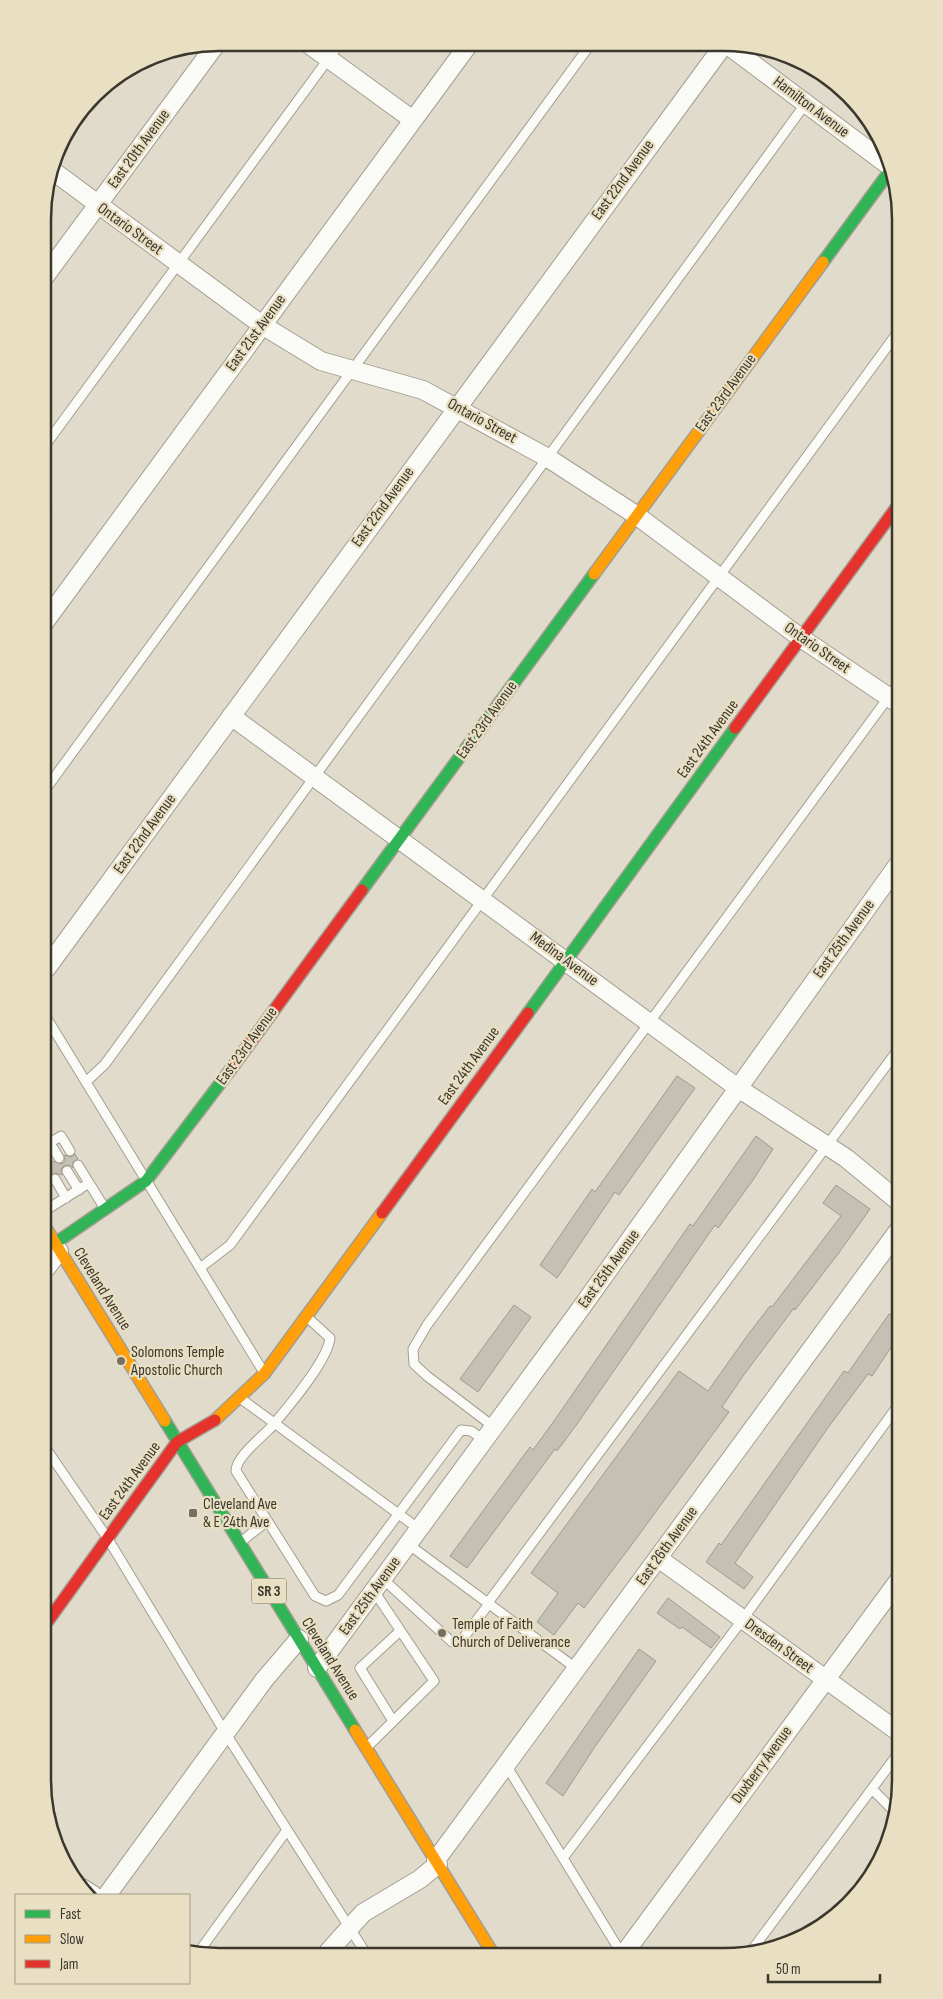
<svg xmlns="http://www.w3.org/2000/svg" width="943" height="1999" viewBox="0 0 943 1999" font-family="'Sofia Sans Condensed',sans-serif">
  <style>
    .building { fill: #c5c0b4; stroke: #9e9a8e }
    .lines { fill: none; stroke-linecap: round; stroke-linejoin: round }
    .lane-casing { stroke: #a39e92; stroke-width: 11 }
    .street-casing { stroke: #a39e92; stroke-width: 20 }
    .fast-casing { stroke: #a39e92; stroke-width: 14 }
    .slow-casing { stroke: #a39e92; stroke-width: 14 }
    .jam-casing { stroke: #a39e92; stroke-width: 14 }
    .lane { stroke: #fafaf7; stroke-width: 9 }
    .street { stroke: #fafaf7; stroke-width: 18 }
    .fast { stroke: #30b455; stroke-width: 11 }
    .slow { stroke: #ff9f0a; stroke-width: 11 }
    .jam { stroke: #e5322d; stroke-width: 11 }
    .poi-dot { fill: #757064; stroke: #e9dfc3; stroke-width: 2 }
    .labels { text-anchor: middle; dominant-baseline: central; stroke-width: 4.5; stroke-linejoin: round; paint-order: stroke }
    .shield { fill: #e9dfc3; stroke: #6f6959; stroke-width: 1 }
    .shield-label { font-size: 15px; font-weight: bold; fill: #3b372c }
    .street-label { font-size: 16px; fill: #3b372c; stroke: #e9dfc3 }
    .poi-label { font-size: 16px; fill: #3b372c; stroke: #e9dfc3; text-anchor: start }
    .rim { fill: none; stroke: #3b372c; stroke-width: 2.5 }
  </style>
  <rect width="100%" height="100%" fill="#e1dbcb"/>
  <path class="building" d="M 677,1076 L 695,1088 L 619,1195 L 615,1192 L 557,1278 L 540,1265 L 592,1189 L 595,1192 Z
    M 756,1136 L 773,1149 L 753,1180 L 718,1228 L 715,1225 L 577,1424 L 557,1451 L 555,1449 L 467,1568 L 450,1556 L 530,1447 L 533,1450 L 554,1421 L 690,1224 L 693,1226 Z
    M 75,1154 L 78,1159 L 73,1162 L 73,1168 L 69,1165 L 64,1166 L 61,1169 L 62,1175 L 55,1173 L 49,1176 L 46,1166 L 54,1161 L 62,1164 L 65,1161 L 64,1155 L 71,1157 Z
    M 836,1185 L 870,1209 L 838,1254 L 795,1310 L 794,1308 L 743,1376 L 722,1407 L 729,1412 L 627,1551 L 584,1608 L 578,1603 L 554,1635 L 537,1622 L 558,1593 L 531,1573 L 679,1371 L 708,1391 L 747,1336 L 770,1306 L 772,1307 L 841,1216 L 823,1203 Z
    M 898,1304 L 898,1337 L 872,1376 L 868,1374 L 827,1429 L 735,1563 L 753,1577 L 744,1589 L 706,1562 L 719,1543 L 721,1545 L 844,1371 L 848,1373 L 889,1314 L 891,1315 Z
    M 514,1305 L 531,1317 L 478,1392 L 460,1379 Z
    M 668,1598 L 720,1637 L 711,1648 L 682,1627 L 680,1629 L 657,1613 Z
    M 639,1649 L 656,1661 L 596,1745 L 563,1796 L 546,1783 Z"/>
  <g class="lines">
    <g class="lane-casing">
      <path id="lane" d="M 44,447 L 340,43
        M 45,790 L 590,45
        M 46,1017 L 263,1371
        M 86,1082 L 105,1064 L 806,103
        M 50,1143 L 59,1158
        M 46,1145 L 61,1136 L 70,1151
        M 78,1165 L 89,1183
        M 67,1171 L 79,1190
        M 55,1179 L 66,1198
        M 46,1210 L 89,1183 L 104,1207
        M 200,1268 L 230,1245 L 895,336
        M 308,1318 L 330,1338 C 328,1360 289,1406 274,1424 C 264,1436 236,1456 236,1471 L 315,1596 L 326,1601 L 338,1595 L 461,1430 L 471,1431 L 484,1440
        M 240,1398 L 419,1529
        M 494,1427 L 427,1376 L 414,1364 L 413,1349 L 427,1325 L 896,687
        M 47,1450 L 108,1539 L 226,1734 L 365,1952
        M 242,1541 L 267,1521
        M 408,1544 L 577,1669
        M 383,1579 L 452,1642 L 461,1641 L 488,1605
        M 487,1604 L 897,1051
        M 393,1721 L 360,1668 L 400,1631
        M 368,1746 L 434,1681 L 374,1591
        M 506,1765 L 620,1951
        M 872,1789 L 895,1812
        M 563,1858 L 743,1619 L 899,1404
        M 752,1950 L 900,1751
        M 198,1953 L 287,1830"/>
    </g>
    <g class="street-casing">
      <path id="street" d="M 307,43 L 413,120
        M 729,46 L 892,168
        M 53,171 L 262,325 L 321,361 L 423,390 L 548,458 L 636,515 L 801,638 L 896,702
        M 43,279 L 217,43
        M 44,623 L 469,44
        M 231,716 L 738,1088 L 846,1158 L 898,1201
        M 46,969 L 723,46
        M 47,1267 L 59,1251
        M 658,1558 L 900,1733
        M 317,1668 L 576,1315 L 897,866
        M 436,1860 L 898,1231
        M 82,1888 L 93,1895
        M 107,1895 L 264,1680 L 299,1639
        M 626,1951 L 899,1580
        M 328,1952 L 363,1913 L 420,1879 L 438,1864"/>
    </g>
    <g class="fast-casing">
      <path id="fast" d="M 823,262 L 892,168
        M 362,890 L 594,574
        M 528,1013 L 735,728
        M 54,1244 L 146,1181 L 231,1069
        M 165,1421 L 355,1730"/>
    </g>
    <g class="slow-casing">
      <path id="slow" d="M 594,574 L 823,262
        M 47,1230 L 165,1421
        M 215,1420 L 264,1374 L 382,1213
        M 355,1730 L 492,1952"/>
    </g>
    <g class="jam-casing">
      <path id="jam" d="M 735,728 L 896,508
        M 231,1069 L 362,890
        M 382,1213 L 528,1013
        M 48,1621 L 177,1442 L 215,1420"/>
    </g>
    <use href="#lane" class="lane"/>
    <use href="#street" class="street"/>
    <use href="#fast" class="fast"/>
    <use href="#slow" class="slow"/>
    <use href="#jam" class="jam"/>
  </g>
  <g class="poi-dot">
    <circle cx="121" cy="1361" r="5"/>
    <rect x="188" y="1508" width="10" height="10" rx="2.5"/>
    <circle cx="442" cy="1633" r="5"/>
  </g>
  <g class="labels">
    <rect class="shield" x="251.5" y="1578.5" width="35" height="25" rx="4"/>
    <g class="shield-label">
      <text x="269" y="1591">SR 3</text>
    </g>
    <g class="street-label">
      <text transform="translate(811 107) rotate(37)">Hamilton Avenue</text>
      <text transform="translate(139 149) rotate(-54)">East 20th Avenue</text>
      <text transform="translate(623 180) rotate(-54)">East 22nd Avenue</text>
      <text transform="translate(130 229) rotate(36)">Ontario Street</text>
      <text transform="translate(256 333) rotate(-54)">East 21st Avenue</text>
      <text transform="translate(726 393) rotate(-54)">East 23rd Avenue</text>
      <text transform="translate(482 421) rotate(29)">Ontario Street</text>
      <text transform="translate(383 507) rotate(-54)">East 22nd Avenue</text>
      <text transform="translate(817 648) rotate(35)">Ontario Street</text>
      <text transform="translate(487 720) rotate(-54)">East 23rd Avenue</text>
      <text transform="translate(708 739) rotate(-54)">East 24th Avenue</text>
      <text transform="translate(145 834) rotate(-54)">East 22nd Avenue</text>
      <text transform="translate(844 939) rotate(-54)">East 25th Avenue</text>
      <text transform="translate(564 959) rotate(36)">Medina Avenue</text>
      <text transform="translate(247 1046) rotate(-54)">East 23rd Avenue</text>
      <text transform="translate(469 1066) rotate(-54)">East 24th Avenue</text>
      <text transform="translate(609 1269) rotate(-54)">East 25th Avenue</text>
      <text transform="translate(102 1289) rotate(58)">Cleveland Avenue</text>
      <text transform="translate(130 1481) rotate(-54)">East 24th Avenue</text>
      <text transform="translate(667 1546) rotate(-54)">East 26th Avenue</text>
      <text transform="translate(370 1596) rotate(-54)">East 25th Avenue</text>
      <text transform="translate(779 1646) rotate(36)">Dresden Street</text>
      <text transform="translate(330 1659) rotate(58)">Cleveland Avenue</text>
      <text transform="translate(762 1765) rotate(-54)">Duxberry Avenue</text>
    </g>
    <g class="poi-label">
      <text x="131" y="1352">Solomons Temple<tspan x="131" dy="18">Apostolic Church</tspan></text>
      <text x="203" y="1504">Cleveland Ave<tspan x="203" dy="18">&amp; E 24th Ave</tspan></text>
      <text x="452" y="1624">Temple of Faith<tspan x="452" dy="18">Church of Deliverance</tspan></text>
    </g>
  </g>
  <path d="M0 0H943V1999H0ZM219 51H724A168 168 0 0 1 892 219V1780A168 168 0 0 1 724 1948H219A168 168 0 0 1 51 1780V219A168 168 0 0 1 219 51Z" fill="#e9dfc3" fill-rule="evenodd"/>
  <path class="rim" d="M219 51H724A168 168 0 0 1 892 219V1780A168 168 0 0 1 724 1948H219A168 168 0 0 1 51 1780V219A168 168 0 0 1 219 51Z"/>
  <rect x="15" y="1894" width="175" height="90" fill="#e9dfc3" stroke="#a39c87"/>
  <rect x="25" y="1910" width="25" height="8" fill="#30b455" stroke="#a39c87"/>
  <text x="60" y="1919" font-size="15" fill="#3b372c">Fast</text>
  <rect x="25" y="1935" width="25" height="8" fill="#ff9f0a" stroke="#a39c87"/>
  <text x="60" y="1944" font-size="15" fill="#3b372c">Slow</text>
  <rect x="25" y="1960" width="25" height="8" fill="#e5322d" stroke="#a39c87"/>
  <text x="60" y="1969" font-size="15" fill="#3b372c">Jam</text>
  <path d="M768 1974v8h112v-8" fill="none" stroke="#3b372c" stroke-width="2.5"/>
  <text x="776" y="1974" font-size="15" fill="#3b372c" stroke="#e9dfc3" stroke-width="4" paint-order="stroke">50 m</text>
</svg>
